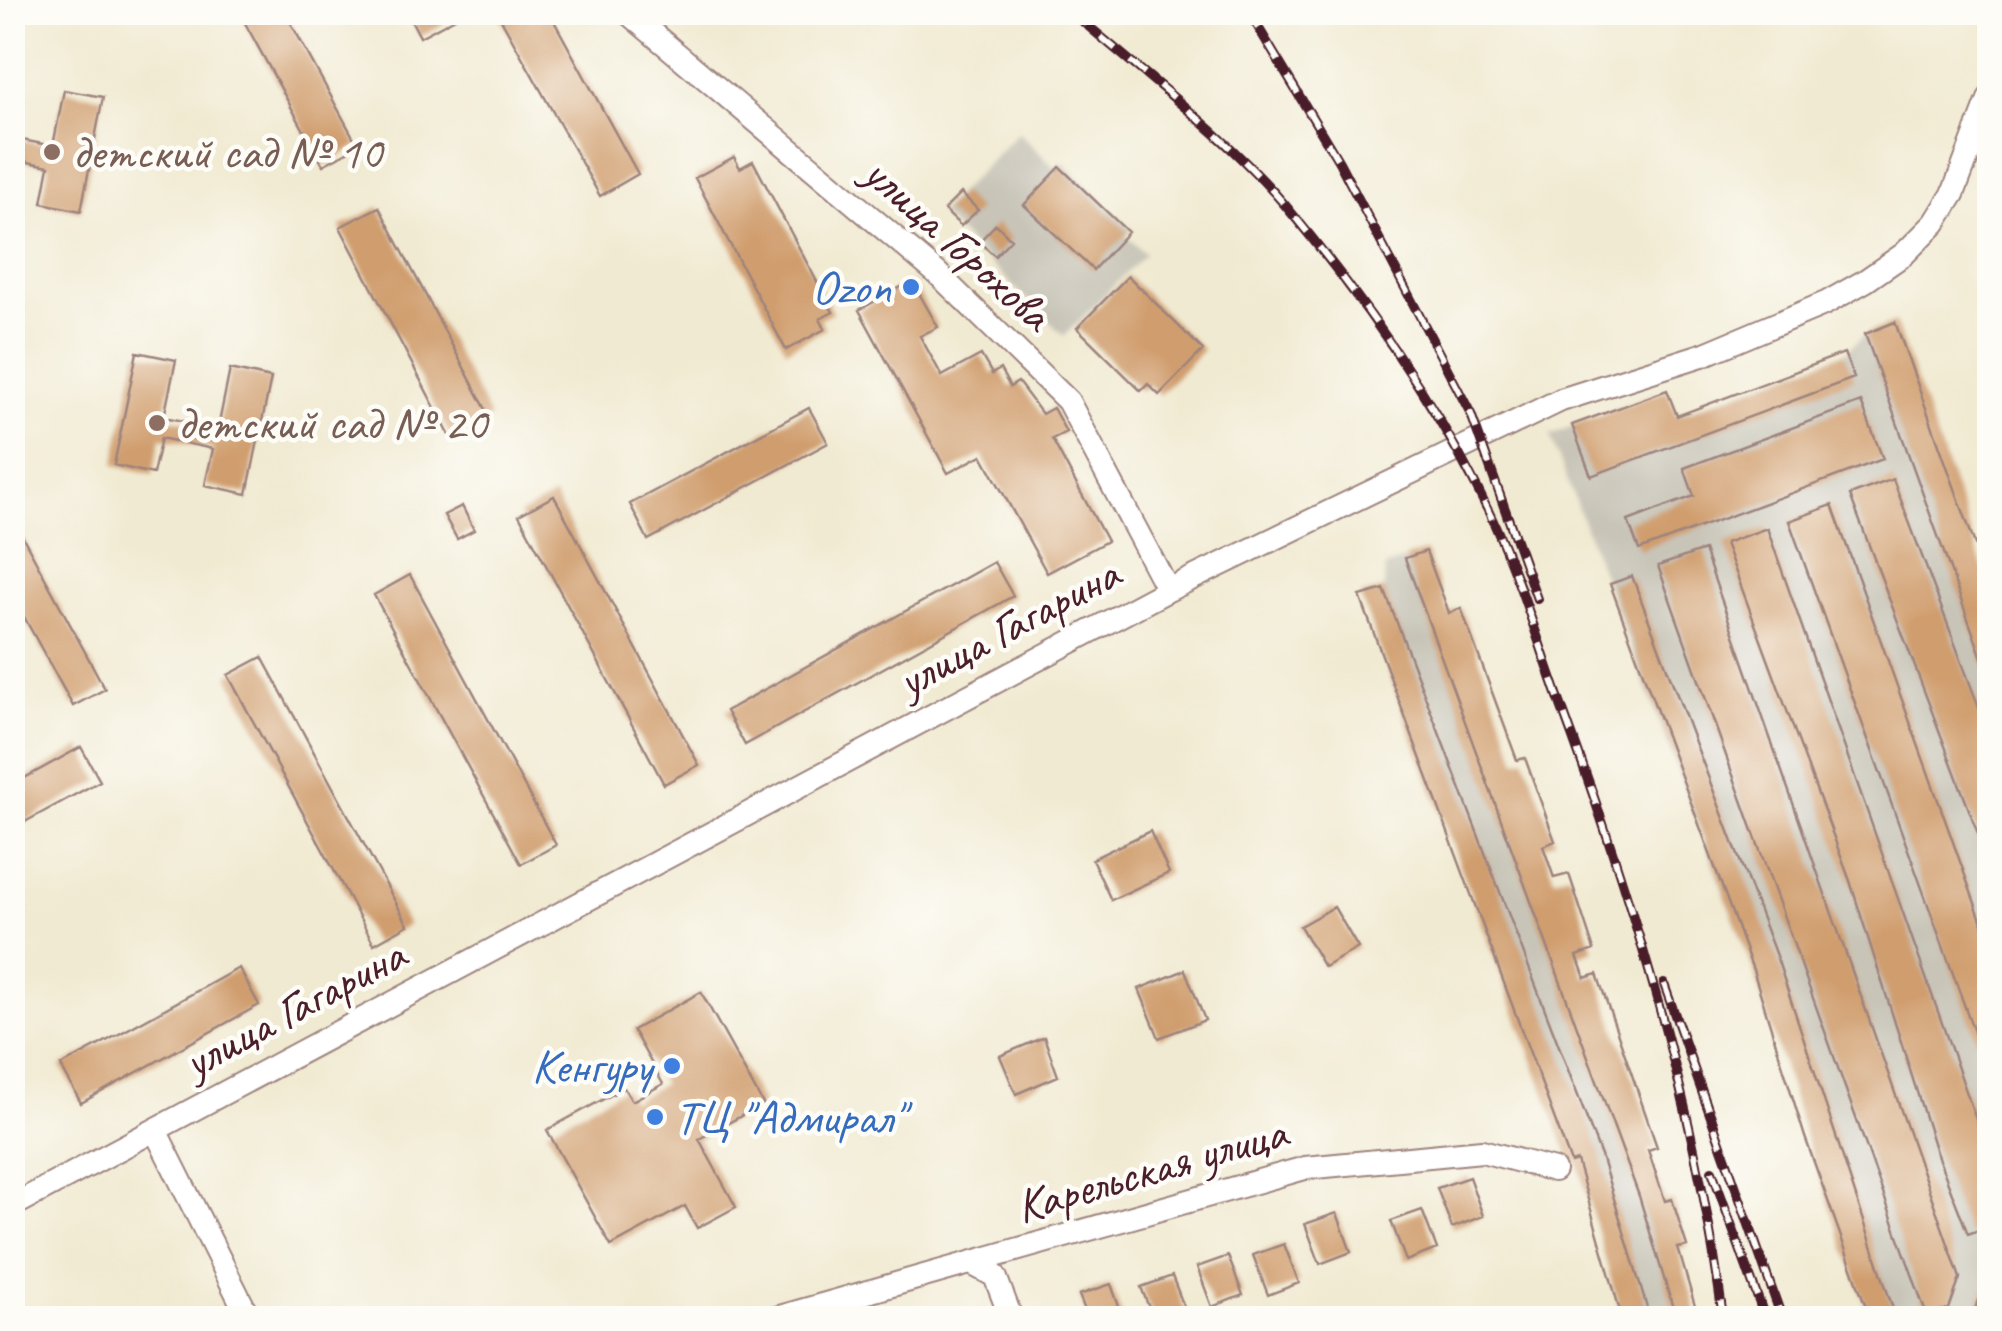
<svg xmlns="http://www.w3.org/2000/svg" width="2002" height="1331" viewBox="0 0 2002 1331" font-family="Caveat,sans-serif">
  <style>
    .industrial { fill: #c8c4b8 }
    .building { fill: #d09e6e }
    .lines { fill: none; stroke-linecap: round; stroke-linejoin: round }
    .minor-casing { stroke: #9e847e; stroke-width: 26 }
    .minor { stroke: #fff; stroke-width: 22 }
    .rail-casing { stroke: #4a1f2b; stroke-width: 10 }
    .rail { stroke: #fdfcf7; stroke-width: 6; stroke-dasharray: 19; stroke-linecap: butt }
    .education-dot { fill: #8d6e63; stroke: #fdfcf7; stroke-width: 4 }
    .shop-dot { fill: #3f7fe0; stroke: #fdfcf7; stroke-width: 4 }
    .labels { text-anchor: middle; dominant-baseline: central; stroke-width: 9; stroke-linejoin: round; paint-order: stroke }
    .education-label { font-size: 48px; fill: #785e54; stroke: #fdfcf7; text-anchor: start }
    .street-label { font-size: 48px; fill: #4a1f2b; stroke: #fdfcf7 }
    .shop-label { font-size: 48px; fill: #366cbe; stroke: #fdfcf7; text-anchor: end }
  </style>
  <rect width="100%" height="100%" fill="#fdfcf7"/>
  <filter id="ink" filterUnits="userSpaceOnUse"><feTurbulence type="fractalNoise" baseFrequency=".01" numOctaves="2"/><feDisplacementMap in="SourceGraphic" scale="20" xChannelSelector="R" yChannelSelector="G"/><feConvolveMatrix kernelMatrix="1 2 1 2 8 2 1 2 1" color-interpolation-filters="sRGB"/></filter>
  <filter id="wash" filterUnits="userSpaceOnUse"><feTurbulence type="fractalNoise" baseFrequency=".0048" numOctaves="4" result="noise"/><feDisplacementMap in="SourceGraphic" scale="40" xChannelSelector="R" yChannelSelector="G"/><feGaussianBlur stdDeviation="2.25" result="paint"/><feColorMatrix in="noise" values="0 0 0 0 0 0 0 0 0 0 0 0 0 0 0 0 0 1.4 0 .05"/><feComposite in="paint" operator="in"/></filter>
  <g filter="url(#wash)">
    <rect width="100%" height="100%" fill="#f1ead2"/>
    <path class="industrial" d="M 1018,132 L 1055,168 L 1062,162 L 1132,230 L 1126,236 L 1145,254 L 1064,336 L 939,213 Z
      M 1895,322 L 1989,586 L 1989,1318 L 1870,1318 L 1805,1137 L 1753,970 L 1550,435 L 1667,390 L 1677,415 L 1844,353 L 1865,334 Z
      M 1426,551 L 1449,613 L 1461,608 L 1517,760 L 1525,758 L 1555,841 L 1543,847 L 1554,878 L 1569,874 L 1594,950 L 1577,956 L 1585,977 L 1597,974 L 1657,1147 L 1648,1151 L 1665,1201 L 1672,1199 L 1687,1246 L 1679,1249 L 1697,1313 L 1677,1318 L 1622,1318 L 1577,1161 L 1571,1163 L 1360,596 L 1384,589 L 1385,567 Z"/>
    <g id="blocks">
      <path class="building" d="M 239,12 L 285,12 L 358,146 L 323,165 Z
        M 407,12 L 452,12 L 455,18 L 420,37 Z
        M 497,12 L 549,12 L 638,174 L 600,196 Z
        M 64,90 L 103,97 L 81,211 L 42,203 L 49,166 L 12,159 L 12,138 L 53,146 Z
        M 734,157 L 740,168 L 753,161 L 833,312 L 820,319 L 825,329 L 786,350 L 695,178 Z
        M 1060,167 L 1128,232 L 1093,270 L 1024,205 Z
        M 961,193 L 978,210 L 961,226 L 944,210 Z
        M 379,207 L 490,417 L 451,438 L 340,227 Z
        M 996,224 L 1011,239 L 995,256 L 979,242 Z
        M 1128,276 L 1203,350 L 1159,395 L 1148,384 L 1141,391 L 1077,328 Z
        M 912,281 L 938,327 L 920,336 L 942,376 L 981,355 L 992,374 L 1000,369 L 1010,387 L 1018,382 L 1042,414 L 1053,408 L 1066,432 L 1052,439 L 1107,541 L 1047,573 L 982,455 L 948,473 L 859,310 Z
        M 1895,322 L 1990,586 L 1990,680 L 1865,334 Z
        M 137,352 L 176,360 L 164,417 L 218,428 L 230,369 L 271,378 L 247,494 L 205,485 L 213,449 L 161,438 L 153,474 L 114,465 Z
        M 1844,353 L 1854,378 L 1591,476 L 1572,425 L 1667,390 L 1677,416 Z
        M 1861,402 L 1883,459 L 1639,550 L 1628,521 L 1694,496 L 1684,468 Z
        M 809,408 L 828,443 L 648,540 L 630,504 Z
        M 1893,479 L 1990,737 L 1990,865 L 1850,495 Z
        M 554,496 L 699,765 L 664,784 L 519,515 Z
        M 1832,505 L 1990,945 L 1990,1076 L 1789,521 Z
        M 462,506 L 474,530 L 457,539 L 444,515 Z
        M 12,517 L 105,689 L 73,706 L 12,595 Z
        M 1767,528 L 1990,1159 L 1990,1226 L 1968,1234 L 1936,1152 L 1850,881 L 1725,543 Z
        M 1704,550 L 1960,1278 L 1949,1309 L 1927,1316 L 1658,566 Z
        M 1426,551 L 1449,613 L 1461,608 L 1517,760 L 1525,758 L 1555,841 L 1543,846 L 1554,878 L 1569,874 L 1594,950 L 1577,956 L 1585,978 L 1597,974 L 1657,1147 L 1648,1150 L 1665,1201 L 1672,1199 L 1687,1246 L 1678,1248 L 1697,1313 L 1676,1318 L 1639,1196 L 1405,558 Z
        M 994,562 L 1013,596 L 745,745 L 726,711 Z
        M 410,575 L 556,845 L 521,864 L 374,595 Z
        M 1632,576 L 1778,961 L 1896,1318 L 1870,1318 L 1805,1137 L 1753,970 L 1610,584 Z
        M 1384,589 L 1601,1156 L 1650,1318 L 1622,1318 L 1577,1161 L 1571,1163 L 1360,596 Z
        M 262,657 L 408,925 L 374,944 L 228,675 Z
        M 81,747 L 100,781 L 12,829 L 12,785 Z
        M 1150,831 L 1169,873 L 1111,900 L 1092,859 Z
        M 1334,907 L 1358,948 L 1324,967 L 1300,926 Z
        M 239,968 L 259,1005 L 81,1103 L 61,1066 Z
        M 1185,970 L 1205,1020 L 1159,1038 L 1139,989 Z
        M 701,992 L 763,1104 L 699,1139 L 736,1207 L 697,1228 L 685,1206 L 611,1246 L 547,1130 L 624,1088 L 632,1101 L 663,1084 L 633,1030 Z
        M 1044,1037 L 1058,1076 L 1016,1094 L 1000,1056 Z
        M 1469,1177 L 1483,1216 L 1452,1228 L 1437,1188 Z
        M 1422,1210 L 1437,1249 L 1406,1261 L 1391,1221 Z
        M 1337,1213 L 1351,1252 L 1320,1264 L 1305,1224 Z
        M 1284,1244 L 1299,1283 L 1268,1295 L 1253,1255 Z
        M 1228,1256 L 1243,1295 L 1212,1307 L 1197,1267 Z
        M 1172,1276 L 1187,1315 L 1153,1318 L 1141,1287 Z
        M 1990,1279 L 1990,1318 L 1970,1318 Z
        M 1111,1284 L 1123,1318 L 1088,1318 L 1079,1295 Z"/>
    </g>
  </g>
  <g filter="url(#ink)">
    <use href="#blocks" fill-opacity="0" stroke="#9e847e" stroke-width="2.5"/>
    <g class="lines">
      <g class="minor-casing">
        <path id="minor" d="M 627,12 L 938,274 L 1068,401 L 1168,590
          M 155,1130 L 249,1318
          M 12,1206 L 1168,590 L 1561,400 L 1705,354 L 1826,303 L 1865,281 L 1904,254 L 1935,223 L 1953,194 L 1990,97
          M 971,1263 L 995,1276 L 1011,1318
          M 776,1318 L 1305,1168 L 1482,1151 L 1554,1170"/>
      </g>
      <use href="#minor" class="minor"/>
      <g class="rail-casing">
        <path id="rail" d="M 1072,12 C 1143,74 1224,133 1285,205 C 1365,301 1440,407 1493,521 C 1520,580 1539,644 1561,705 C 1634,903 1696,1108 1723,1318
          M 1249,12 L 1339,162 L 1471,414 L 1537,599
          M 1664,984 L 1782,1318
          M 1712,1171 L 1765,1318"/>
      </g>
      <use href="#rail" class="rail"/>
    </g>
  </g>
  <g class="education-dot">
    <circle cx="52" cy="152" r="10"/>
    <circle cx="157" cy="423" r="10"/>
  </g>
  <g class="shop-dot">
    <circle cx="911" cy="287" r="10"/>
    <circle cx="672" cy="1066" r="10"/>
    <circle cx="655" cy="1117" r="10"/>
  </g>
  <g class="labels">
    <g class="education-label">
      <text x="72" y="152">детский сад № 10</text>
      <text x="177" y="423">детский сад № 20</text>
    </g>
    <g class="street-label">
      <text transform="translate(958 243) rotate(42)">улица Горохова</text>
      <text transform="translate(1008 627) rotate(-28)">улица Гагарина</text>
      <text transform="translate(294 1008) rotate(-28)">улица Гагарина</text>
      <text transform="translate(1151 1169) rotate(-16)">Карельская улица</text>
    </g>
    <g class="shop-label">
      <text x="891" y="287">Ozon</text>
      <text x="652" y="1066">Кенгуру</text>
      <text x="675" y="1117" text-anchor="start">ТЦ "Адмирал"</text>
    </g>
  </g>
  <rect width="2002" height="1331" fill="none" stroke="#fdfcf7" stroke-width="50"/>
</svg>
